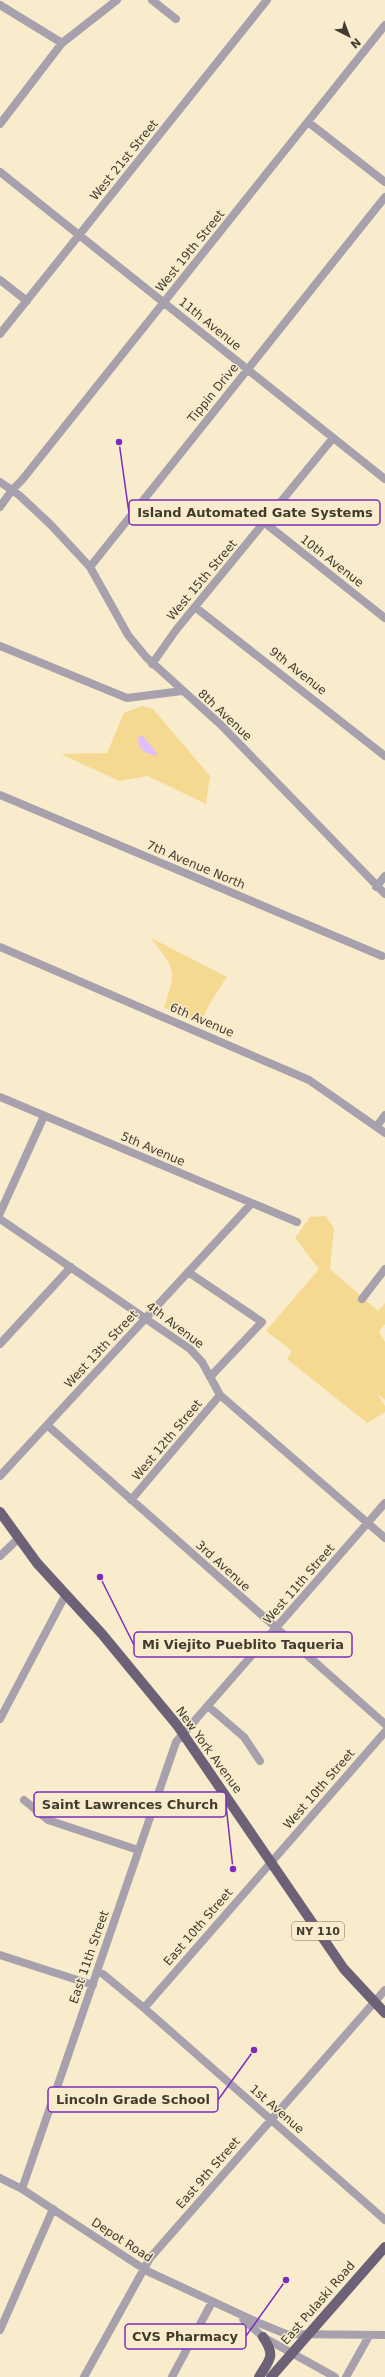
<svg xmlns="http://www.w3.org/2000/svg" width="385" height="2377" viewBox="0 0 385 2377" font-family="'DejaVu Sans',sans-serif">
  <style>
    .green { fill: #f6d991 }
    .water { fill: #dfbffb }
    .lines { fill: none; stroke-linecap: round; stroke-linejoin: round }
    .minor { stroke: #a7a0ad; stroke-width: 8 }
    .major { stroke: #6d6177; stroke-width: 10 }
    .labels { text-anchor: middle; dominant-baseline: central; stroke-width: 3; stroke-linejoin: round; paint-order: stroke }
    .shield { fill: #f9eccc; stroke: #78705d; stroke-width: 1 }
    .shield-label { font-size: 11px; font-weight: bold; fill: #403b2e }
    .street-label { font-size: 12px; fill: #403b2e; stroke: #f9eccc }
    .leader { fill: none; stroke: #7b2cbf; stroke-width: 1.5 }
    .callout-dot { fill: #7b2cbf; stroke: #f9eccc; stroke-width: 1.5 }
    .callout { fill: #f9eccc; stroke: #7b2cbf; stroke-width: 1.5 }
    .callout-label { font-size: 13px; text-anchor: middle; font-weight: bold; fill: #403b2e }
  </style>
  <rect width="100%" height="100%" fill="#f9eccc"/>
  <path class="green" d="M 142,706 L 153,709 L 210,776 L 206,804 L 148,776 L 119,781 L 61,754 L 107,753 L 124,713 Z
    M 151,938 L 227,977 L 210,1003 L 200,1024 L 164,1007 C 177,970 175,969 151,938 Z
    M 326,1216 L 334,1229 L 330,1269 L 378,1311 L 385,1303 L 385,1324 L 379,1332 L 385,1342 L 385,1400 L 377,1394 L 385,1406 L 385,1412 L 367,1423 L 287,1359 L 292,1351 L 266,1331 L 319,1269 L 295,1238 L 310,1217 Z"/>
  <path class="water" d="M 143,736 L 157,753 L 156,756 L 144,752 L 139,746 L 138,737 Z"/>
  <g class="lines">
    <path class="minor" d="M 152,0 L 176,19
      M 0,5 L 62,43
      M 308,122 L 385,182
      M 0,124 L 62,43 L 117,0
      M 0,172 L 385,479
      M 0,280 L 27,301
      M 0,334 L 267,0
      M 0,482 L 19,495 L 50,524 L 90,567 L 128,635 L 146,657 L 221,725 L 385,894
      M 0,507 L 12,490 L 22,480 L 385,25
      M 265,523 L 385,618
      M 90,567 L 385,197
      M 195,607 L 385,756
      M 0,646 L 127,698 L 182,691
      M 152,664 L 176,630 L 333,438
      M 0,795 L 382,956
      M 376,887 L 385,876
      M 0,947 L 309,1080 L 385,1133
      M 0,1097 L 297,1222
      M 377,1126 L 385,1115
      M 0,1213 L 44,1116
      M 0,1219 L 190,1349 L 202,1362 L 220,1395 L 385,1538
      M 188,1272 L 262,1322 L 210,1377
      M 362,1299 L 385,1269
      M 0,1344 L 71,1267
      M 47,1425 L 385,1724
      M 0,1476 L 251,1204
      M 131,1500 L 220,1395
      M 0,1556 L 19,1538
      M 209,1707 L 244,1737 L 260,1761
      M 0,1719 L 66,1594
      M 24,1800 L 48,1820 L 138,1850
      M 0,1955 L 93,1985
      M 97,1972 L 103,1974 L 144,2008 L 385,2220
      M 144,2008 L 385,1732
      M 0,2178 L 22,2189 L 147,2271 L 259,2323 L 286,2334 L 385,2335
      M 22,2189 L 176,1742 L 385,1503
      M 243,2319 L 263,2337 L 335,2377
      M 0,2330 L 53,2209
      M 84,2377 L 150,2258 L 385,1990
      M 172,2377 L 212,2302
      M 346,2377 L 369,2336"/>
    <path class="major" d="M 0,1512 L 37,1563 L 102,1634 L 177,1725 L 344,1969 L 385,2013
      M 259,2377 C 270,2359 276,2356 263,2337
      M 271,2377 L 385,2247"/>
  </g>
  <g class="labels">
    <rect class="shield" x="292" y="1922" width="52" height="18" rx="3"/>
    <g class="shield-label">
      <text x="318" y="1931">NY 110</text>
    </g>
    <g class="street-label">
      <text transform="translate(124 160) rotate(-51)">West 21st Street</text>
      <text transform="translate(190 251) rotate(-51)">West 19th Street</text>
      <text transform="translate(210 324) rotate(39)">11th Avenue</text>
      <text transform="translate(213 393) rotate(-51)">Tippin Drive</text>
      <text transform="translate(332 561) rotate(38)">10th Avenue</text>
      <text transform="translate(202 580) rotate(-50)">West 15th Street</text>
      <text transform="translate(298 671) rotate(38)">9th Avenue</text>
      <text transform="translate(225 715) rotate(43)">8th Avenue</text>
      <text transform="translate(196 865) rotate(23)">7th Avenue North</text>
      <text transform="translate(202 1020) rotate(23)">6th Avenue</text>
      <text transform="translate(153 1149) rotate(23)">5th Avenue</text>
      <text transform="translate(175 1325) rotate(37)">4th Avenue</text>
      <text transform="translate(101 1349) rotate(-47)">West 13th Street</text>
      <text transform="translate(167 1440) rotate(-50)">West 12th Street</text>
      <text transform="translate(223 1566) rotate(42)">3rd Avenue</text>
      <text transform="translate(299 1584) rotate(-49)">West 11th Street</text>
      <text transform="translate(209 1750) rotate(54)">New York Avenue</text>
      <text transform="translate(319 1789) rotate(-49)">West 10th Street</text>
      <text transform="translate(198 1927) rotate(-49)">East 10th Street</text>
      <text transform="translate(89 1957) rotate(-71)">East 11th Street</text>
      <text transform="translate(277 2109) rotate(41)">1st Avenue</text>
      <text transform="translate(208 2173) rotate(-49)">East 9th Street</text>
      <text transform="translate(122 2240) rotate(33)">Depot Road</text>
      <text transform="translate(318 2303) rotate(-49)">East Pulaski Road</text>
    </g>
  </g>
  <path class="leader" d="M119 442L129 513M100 1577L134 1645M233 1869L226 1805M254 2050L218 2100M286 2280L246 2336"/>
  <g class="callout-dot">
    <circle cx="119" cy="442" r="4"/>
    <circle cx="100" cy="1577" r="4"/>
    <circle cx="233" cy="1869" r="4"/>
    <circle cx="254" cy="2050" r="4"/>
    <circle cx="286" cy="2280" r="4"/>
  </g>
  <g class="callout">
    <rect x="129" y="500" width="251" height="25" rx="4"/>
    <rect x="134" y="1632" width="218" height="25" rx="4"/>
    <rect x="34" y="1792" width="192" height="25" rx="4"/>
    <rect x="48" y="2087" width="170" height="25" rx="4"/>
    <rect x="125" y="2324" width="121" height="25" rx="4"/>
  </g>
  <g class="callout-label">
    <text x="255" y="517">Island Automated Gate Systems</text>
    <text x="243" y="1649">Mi Viejito Pueblito Taqueria</text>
    <text x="130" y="1809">Saint Lawrences Church</text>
    <text x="133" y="2104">Lincoln Grade School</text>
    <text x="185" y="2341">CVS Pharmacy</text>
  </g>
  <g transform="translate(349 36) rotate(138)" stroke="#f9eccc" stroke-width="3" paint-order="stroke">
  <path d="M0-3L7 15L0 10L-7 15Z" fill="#403b2e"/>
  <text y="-6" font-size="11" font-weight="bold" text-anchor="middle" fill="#403b2e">N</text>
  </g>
</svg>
